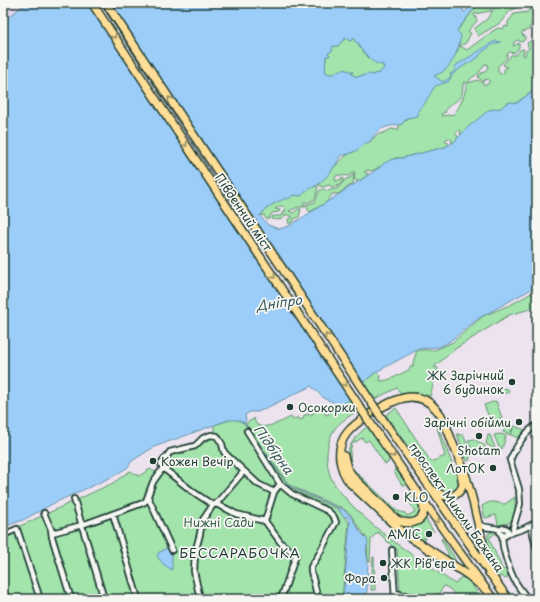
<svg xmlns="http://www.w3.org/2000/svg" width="540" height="602" viewBox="0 0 540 602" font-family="'Playpen Sans',sans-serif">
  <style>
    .built { fill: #e5d6ec }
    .green { fill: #a3e3ac; stroke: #619070; fill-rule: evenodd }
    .water { fill: #9bcdf8; stroke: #6993aa; fill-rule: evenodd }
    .pier { fill: #ece3ee }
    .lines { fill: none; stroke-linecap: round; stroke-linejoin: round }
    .stream { stroke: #6993aa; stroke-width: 1 }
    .minor-casing { stroke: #1f3d34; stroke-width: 8 }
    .highway-casing { stroke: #1f3d34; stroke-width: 10 }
    .minor { stroke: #f6f6f2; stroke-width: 4.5 }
    .highway { stroke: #fedd96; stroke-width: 7 }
    .rail { stroke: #1f3d34; stroke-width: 1 }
    .highway-bridge-casing { stroke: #1f3d34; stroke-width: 10; stroke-linecap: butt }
    .highway-bridge { stroke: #fedd96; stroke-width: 7 }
    .oneway { stroke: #8e8d65 }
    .poi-dot { fill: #1f3d34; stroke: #f6f6f2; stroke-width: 1.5 }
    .labels { text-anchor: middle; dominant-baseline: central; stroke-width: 3.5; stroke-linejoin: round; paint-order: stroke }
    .street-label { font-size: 12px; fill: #1f3d34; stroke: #f6f6f2 }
    .poi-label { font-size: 12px; fill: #1f3d34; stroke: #f6f6f2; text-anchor: end }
    .park-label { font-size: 12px; fill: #395e4c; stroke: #f6f6f2 }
    .water-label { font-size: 13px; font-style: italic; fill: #385a5b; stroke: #f6f6f2 }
    .neighbourhood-label { font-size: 13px; letter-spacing: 1px; fill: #1f3d34; stroke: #f6f6f2 }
  </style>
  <rect width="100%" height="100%" fill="#ece3ee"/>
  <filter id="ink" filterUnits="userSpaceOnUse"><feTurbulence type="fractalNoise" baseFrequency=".025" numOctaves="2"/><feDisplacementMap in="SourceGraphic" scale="8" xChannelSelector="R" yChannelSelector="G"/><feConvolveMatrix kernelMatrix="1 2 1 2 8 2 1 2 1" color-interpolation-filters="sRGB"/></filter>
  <g filter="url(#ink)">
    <path class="built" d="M 3,3 L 27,3 L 3,21 Z"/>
    <path class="green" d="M 479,3 L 493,3 L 491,11 L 474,14 L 477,21 L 468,31 L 471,33 L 466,43 L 460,46 L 467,50 L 487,35 L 489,35 L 491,32 L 498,28 L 503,29 L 505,26 L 508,27 L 508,22 L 514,14 L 528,12 L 531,6 L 537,3 L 537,25 L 530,26 L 529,30 L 522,32 L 522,35 L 525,36 L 525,39 L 522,42 L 517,40 L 514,42 L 513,46 L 519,43 L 519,48 L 514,53 L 510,52 L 507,54 L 507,58 L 498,66 L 498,72 L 501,74 L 504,73 L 504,69 L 508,67 L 503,65 C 505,61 509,60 511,55 L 516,55 L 520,50 L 524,49 L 523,55 L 525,56 L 526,51 L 529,48 L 527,43 L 532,40 L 532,46 L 536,46 L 536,39 L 537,37 L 537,88 L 516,103 L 510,102 L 505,104 L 501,108 L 489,110 L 461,134 L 460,134 L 461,131 L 459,130 L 455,134 L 458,136 L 457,139 L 454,142 L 451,142 L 452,140 L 449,138 L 446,139 L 445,142 L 448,142 L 448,145 L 445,147 L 402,158 L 395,158 L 372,171 L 368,170 L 365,171 L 365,173 L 368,173 L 368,175 L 359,181 L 356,181 L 354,178 L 355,172 L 352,172 L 350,176 L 337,175 L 335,179 L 336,181 L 343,178 L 343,181 L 338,186 L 332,187 L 329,185 L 323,187 L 318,185 L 337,164 L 347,155 L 359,149 L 363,143 L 370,141 L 377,135 L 386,132 L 391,129 L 398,130 L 399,126 L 423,106 L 434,75 L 445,70 L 455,55 L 460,46 L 457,31 ZM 486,63 L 488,66 L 486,71 L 480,74 L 478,77 L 483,82 L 485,79 L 489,80 L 489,83 L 485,85 L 478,80 L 468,83 L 471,78 L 478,74 ZM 465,82 L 467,83 C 464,96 462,103 454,114 L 442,116 L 441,114 L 446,112 L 445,110 C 455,99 463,102 463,84 Z
      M 498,3 L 526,3 L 510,11 L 500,23 L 478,36 L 474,29 L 487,19 Z
      M 345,38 L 350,41 L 354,38 L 359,43 L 359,47 C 363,50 365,55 368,57 C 373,62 381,62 384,68 L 378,74 L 357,77 L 351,74 L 353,72 L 338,71 L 334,74 L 329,74 L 325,72 L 326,56 L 330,55 L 328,53 L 333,46 L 338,46 Z
      M 354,174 L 353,184 L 338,194 L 332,194 L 327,202 L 310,212 L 308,210 L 307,205 L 311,203 L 315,202 C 318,197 318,184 327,191 L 338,188 L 346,179 L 350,178 Z
      M 315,186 L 318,187 L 315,199 L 307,203 L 305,201 L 302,204 L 306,204 L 306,207 L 298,207 L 289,211 L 293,213 L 298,209 L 301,209 L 299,217 L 294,219 L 294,221 L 289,224 L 288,219 L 292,218 L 292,216 L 289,216 L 286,214 C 283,221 278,220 271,219 L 273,216 L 281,216 L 282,213 L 285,212 L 285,208 L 283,206 L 280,206 L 275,209 L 280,210 L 279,212 L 272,213 L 269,219 L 266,219 L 264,215 L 260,216 C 268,205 287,194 301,195 L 307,189 Z
      M 537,290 L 537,307 L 509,315 L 455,349 L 434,367 L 438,368 L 430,396 L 420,394 L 401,394 L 397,388 L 375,399 L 363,383 L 376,372 L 381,377 L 380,381 C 391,381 399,374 409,370 L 411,366 L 413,367 L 413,363 L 417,350 L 435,350 L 453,342 L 483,316 L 512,304 Z
      M 503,388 L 508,389 L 509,391 L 508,393 L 483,394 L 482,392 L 485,390 L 488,392 L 500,391 Z
      M 349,399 L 357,411 C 350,416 339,422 334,430 C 325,445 325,465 332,480 C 336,488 343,495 349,502 C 379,535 419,559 455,584 L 461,577 L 468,580 L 481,597 L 477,599 L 458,599 L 450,589 L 444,586 L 438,595 L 429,596 L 428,599 L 400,592 L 397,549 L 394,548 L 378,532 L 371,539 L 370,562 L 368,561 L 367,539 L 350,514 L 341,507 L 336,506 L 289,485 L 245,424 L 255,418 L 254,420 L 257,425 C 265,430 283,421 291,417 L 293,420 L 298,417 L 300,420 L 303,419 L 304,415 L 313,414 L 313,410 L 316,406 L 323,410 L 326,410 L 325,414 L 327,415 Z
      M 496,401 L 502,418 L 491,422 L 484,405 Z
      M 396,408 L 431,462 L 445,456 L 435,420 L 459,481 C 458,490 453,492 445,493 L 438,489 L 435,486 L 386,415 Z
      M 233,419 L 238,420 L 244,423 L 289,487 L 338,509 L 349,523 L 342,599 L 3,599 L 3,534 L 113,483 L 130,471 L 139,476 L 150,469 L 155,472 L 164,467 L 162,465 C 167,457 172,453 181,451 L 183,454 L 214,437 L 214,425 Z
      M 507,423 L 513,426 L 510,435 L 503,432 Z
      M 368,426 L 389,457 L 388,463 L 385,464 L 369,440 L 365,442 L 362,438 L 352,444 L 350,452 L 351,467 L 397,511 L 405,513 L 407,516 L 415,512 L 410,503 L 408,498 L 409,494 L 411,493 C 414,497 418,501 419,506 C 422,513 415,520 408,520 C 397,520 388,507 381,501 C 366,486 336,465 353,441 C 357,435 363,430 368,426 Z
      M 514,426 L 525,430 L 518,438 L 511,435 Z
      M 457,434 L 459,434 L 460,436 L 463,434 L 472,456 L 469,457 L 470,460 L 467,461 Z
      M 501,434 L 506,436 L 502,449 L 499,447 L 494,435 Z
      M 488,435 L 490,435 L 495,448 L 494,449 L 486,444 Z
      M 474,439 L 485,446 L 484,452 L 474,455 L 468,440 Z
      M 395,468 L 407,485 L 402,485 L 394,472 Z
      M 515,497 L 515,514 L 509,523 L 498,525 L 496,515 L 485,518 L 482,506 C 493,499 494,503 505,504 Z
      M 424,516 L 434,532 L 432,529 L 424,535 L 426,538 L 419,540 L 408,534 L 411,531 L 411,526 Z
      M 494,531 L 496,533 L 490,537 L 490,541 L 503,570 L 506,569 L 508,577 L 505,579 L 501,576 L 499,577 C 494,564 486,548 488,534 Z
      M 442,538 L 454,557 L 458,566 L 448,558 L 448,553 L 441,539 Z
      M 373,557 L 374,557 L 375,590 L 371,590 Z"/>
    <path class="water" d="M 27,3 L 464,3 L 463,11 L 465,12 L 472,3 L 479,3 C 471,12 465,21 457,30 L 461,36 C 459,47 454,62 445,70 C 442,73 437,74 434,76 L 443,82 L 451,77 L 450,74 L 455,71 L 455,66 L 495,41 L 501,42 L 492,45 L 480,54 L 479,57 L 462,67 L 453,74 L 448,82 L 435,86 L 423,106 L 419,109 L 418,116 L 407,118 L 402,124 C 386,127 379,126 370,142 C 362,144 364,145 359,149 C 353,153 346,155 340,156 C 337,165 325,180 317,185 C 311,189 306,190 301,196 L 293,195 L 289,199 L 287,198 C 276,202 267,206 260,216 L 268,225 L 279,229 L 289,226 L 327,202 L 379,168 C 385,161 394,158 402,158 L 445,147 L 454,142 L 467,128 L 489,110 L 501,108 L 505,104 L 510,102 L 517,103 L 537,88 L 537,286 L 479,318 L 449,342 L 439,347 L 419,349 L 376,372 L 365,381 L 348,401 L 344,403 L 338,404 L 325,399 L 311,386 L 309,387 L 258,412 L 250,412 L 245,415 L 246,421 L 244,423 L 238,420 L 228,420 L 154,447 L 132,461 L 128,467 L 114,476 L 54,503 L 23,520 L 3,527 L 3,21 ZM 345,38 L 350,41 L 354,38 L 355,42 L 359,43 L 359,47 C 369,56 369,63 383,65 L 384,68 L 378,74 L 375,73 L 373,75 L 368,74 L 357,77 L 351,74 L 353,72 C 345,69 340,68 334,74 L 329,74 L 325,72 L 326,56 L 330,56 L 328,53 L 332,51 L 333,46 L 338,46 Z
      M 339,508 L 341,508 L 350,515 L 361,533 L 367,539 L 368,543 L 366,550 L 368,561 L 367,591 L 364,598 L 363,599 L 343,599 L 350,523 L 348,517 L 344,517 L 339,510 Z
      M 165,548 L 168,549 L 172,553 L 172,570 L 163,564 L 157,556 L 159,552 L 163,551 Z"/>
    <path class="pier" d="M 89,3 L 110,3 L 364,386 L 351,400 Z"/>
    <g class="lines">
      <path class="stream" d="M 244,422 L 289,486 L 339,508"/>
      <g class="minor-casing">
        <path id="minor" d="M 247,431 L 280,484 L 292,494 L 328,511 L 334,517 L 336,522 L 318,556 L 311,567 L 311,571 L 318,599
          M 274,492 L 258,484 L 230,458 L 224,452 L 222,444 L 217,436 L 211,435 L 203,438 L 195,446 L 170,452 L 161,464 L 163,468 L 192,491 L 213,505 L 216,504 L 227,509 L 236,514 L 265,521 L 281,543 L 296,555 L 281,599
          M 148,497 L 172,550
          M 74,499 L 104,599
          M 216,504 L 244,471
          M 44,513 L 51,529 L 52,537 L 71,599
          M 113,514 L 138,599
          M 265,521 L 274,492 L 280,484
          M 478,524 C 488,530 493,526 500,530
          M 531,526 L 537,549
          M 513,528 L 520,504 L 519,489 L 510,460 C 516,447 524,432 537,425
          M500 532a4 4 0 1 1 8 0a4 4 0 1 1-8 0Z
          M 52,533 L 82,525 L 143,503 L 146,501 L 153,482 L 163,468
          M 507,534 L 523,529 L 537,522
          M 3,535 L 17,529 L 40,599
          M 503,535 C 500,544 510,572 515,581 C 518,587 523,593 528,599
          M 392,550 L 395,599
          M 3,589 L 6,599
          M 395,593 L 421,599
          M 200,599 L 194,571 L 195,553 L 200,534 L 202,521 L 213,505
          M 433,599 L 436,598 L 439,599"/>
      </g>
      <g class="highway-casing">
        <path id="highway" d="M 387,426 L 508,599
          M 377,433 L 438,522 L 493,599
          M 344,456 L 347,468 L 354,478 L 397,520 C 407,525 422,524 424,511 C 424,506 422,502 421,498
          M 433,490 C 444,498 457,500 463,485 L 461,474
          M 486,590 L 468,575 L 402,532 L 350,483 C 339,469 335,448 347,433 C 354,424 364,418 373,412 C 393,400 417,387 436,409 C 445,418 448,432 453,444 C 458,457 465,470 468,484 C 477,513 482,543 489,573"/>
      </g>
      <use href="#minor" class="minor"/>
      <use href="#highway" class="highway"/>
      <path class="rail" d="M 100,3 L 233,205"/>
      <g class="highway-bridge-casing">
        <path id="highway-bridge" d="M 92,3 L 377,433
          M 106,3 L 387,426"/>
      </g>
      <use href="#highway-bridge" class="highway-bridge"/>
    </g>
    <defs><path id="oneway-chevron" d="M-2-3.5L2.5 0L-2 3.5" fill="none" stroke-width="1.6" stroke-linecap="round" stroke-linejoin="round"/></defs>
    <g class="oneway">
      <use href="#oneway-chevron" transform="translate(114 36) rotate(57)"/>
      <use href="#oneway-chevron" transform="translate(170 99) rotate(-124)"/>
      <use href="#oneway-chevron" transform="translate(185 144) rotate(57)"/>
      <use href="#oneway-chevron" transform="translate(273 276) rotate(56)"/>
      <use href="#oneway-chevron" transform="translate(327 336) rotate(-124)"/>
      <use href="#oneway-chevron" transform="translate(345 384) rotate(56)"/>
      <use href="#oneway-chevron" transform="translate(393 455) rotate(55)"/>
      <use href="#oneway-chevron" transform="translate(437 521) rotate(56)"/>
    </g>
  </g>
  <g class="poi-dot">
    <circle cx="512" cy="382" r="4"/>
    <circle cx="290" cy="407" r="4"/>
    <circle cx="519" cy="422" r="4"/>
    <circle cx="479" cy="436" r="4"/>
    <circle cx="153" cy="461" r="4"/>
    <circle cx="493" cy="468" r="4"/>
    <circle cx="396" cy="497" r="4"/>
    <circle cx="429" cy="534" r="4"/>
    <circle cx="383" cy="563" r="4"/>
    <circle cx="384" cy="578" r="4"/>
  </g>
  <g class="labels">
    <g class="street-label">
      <text transform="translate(244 212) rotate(56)">Південний міст</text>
      <text transform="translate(457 507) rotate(55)">проспект Миколи Бажана</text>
    </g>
    <g class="poi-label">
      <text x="504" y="375">ЖК Зарічний<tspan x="504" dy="14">6 будинок</tspan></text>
      <text x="298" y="407" text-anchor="start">Осокорки</text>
      <text x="511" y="422">Зарічні обійми</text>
      <text x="479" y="450" text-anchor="middle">Shotam</text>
      <text x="161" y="461" text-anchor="start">Кожен Вечір</text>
      <text x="485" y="468">ЛотОК</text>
      <text x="404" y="497" text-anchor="start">KLO</text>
      <text x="421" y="534">AMIC</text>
      <text x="391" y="563" text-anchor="start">ЖК Рів'єра</text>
      <text x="376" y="578">Фора</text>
    </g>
    <g class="park-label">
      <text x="219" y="522">Нижні Сади</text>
    </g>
    <g class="water-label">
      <text transform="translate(279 302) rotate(-8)">Дніпро</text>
      <text transform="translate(274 449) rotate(54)">Підбірна</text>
    </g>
    <g class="neighbourhood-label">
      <text x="240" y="552">БЕССАРАБОЧКА</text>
    </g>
  </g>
  <rect width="540" height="602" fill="none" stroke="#f6f6f2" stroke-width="16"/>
  <rect x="8" y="8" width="524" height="586" fill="none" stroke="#1f3d34" stroke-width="1.5" filter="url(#ink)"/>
</svg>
